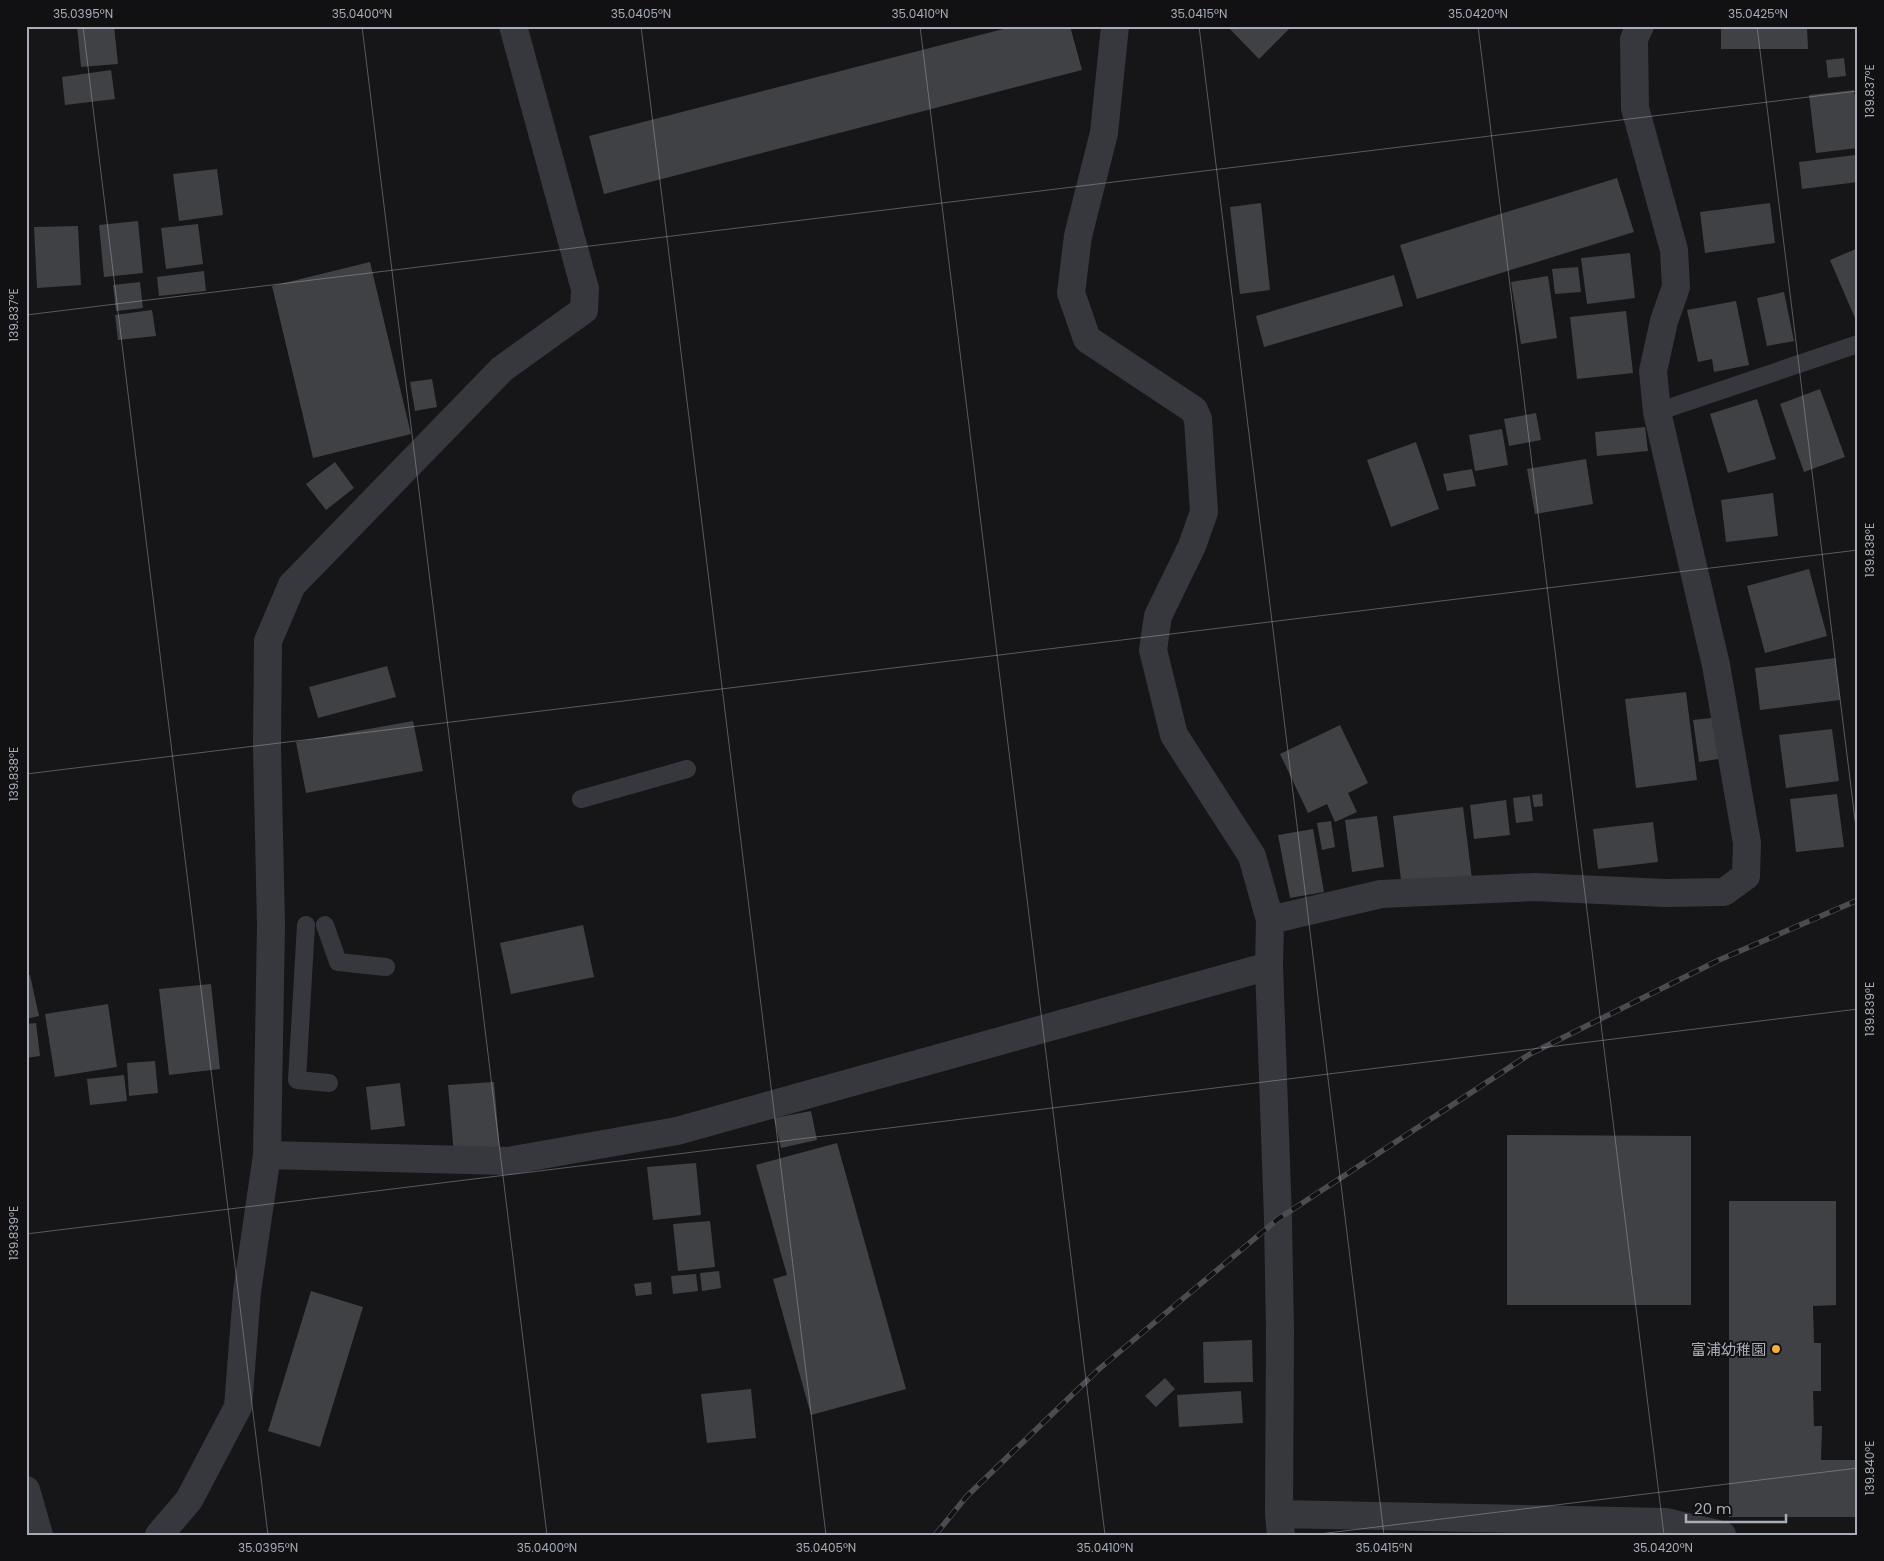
<svg xmlns="http://www.w3.org/2000/svg" width="1884" height="1561" viewBox="0 0 1884 1561" font-family="Poppins,'Noto Sans JP',sans-serif">
  <style>
    .building { fill: #404145 }
    .lines { fill: none; stroke-linecap: round; stroke-linejoin: round }
    .service { stroke: #37383d; stroke-width: 18 }
    .minor { stroke: #37383d; stroke-width: 28 }
    .rail-casing { stroke: #4a4c52; stroke-width: 5.5 }
    .rail { stroke: #111113; stroke-width: 4; stroke-dasharray: 11; stroke-linecap: butt }
    .ticks { fill: none; stroke: #a8adb8; stroke-width: 1; stroke-opacity: 0.45 }
    .poi-dot { fill: #f2b134; stroke: #111113; stroke-width: 2 }
    .labels { text-anchor: middle; dominant-baseline: central; stroke-width: 4; stroke-linejoin: round; paint-order: stroke }
    .poi-label { font-size: 15px; fill: #a8adb8; stroke: #111113; text-anchor: end }
    .neatline { fill: none; stroke: #a8adb8; stroke-width: 2 }
    .ticks-label { font-size: 12px; text-anchor: middle; fill: #a8adb8 }
  </style>
  <rect width="100%" height="100%" fill="#161618"/>
  <path class="building" d="M 77,26 L 114,26 L 118,64 L 81,67 Z
    M 1015,26 L 1070,26 L 1082,70 L 604,194 L 589,136 Z
    M 1227,26 L 1292,26 L 1259,59 Z
    M 1721,26 L 1807,26 L 1808,49 L 1721,49 Z
    M 1844,58 L 1846,76 L 1828,78 L 1826,60 Z
    M 111,70 L 115,99 L 65,105 L 62,77 Z
    M 1854,90 L 1858,121 L 1858,148 L 1816,153 L 1809,95 Z
    M 1855,155 L 1858,182 L 1802,189 L 1799,162 Z
    M 217,169 L 223,215 L 179,221 L 173,174 Z
    M 1617,178 L 1634,232 L 1417,299 L 1400,245 Z
    M 1261,203 L 1270,290 L 1240,294 L 1230,207 Z
    M 1770,203 L 1775,243 L 1705,253 L 1700,212 Z
    M 138,221 L 143,273 L 104,277 L 99,225 Z
    M 198,224 L 203,264 L 166,269 L 161,228 Z
    M 78,226 L 81,285 L 37,288 L 34,227 Z
    M 1858,248 L 1858,325 L 1830,260 Z
    M 1630,253 L 1635,298 L 1587,304 L 1581,258 Z
    M 370,262 L 411,434 L 313,458 L 272,286 Z
    M 1578,267 L 1581,292 L 1555,294 L 1552,269 Z
    M 204,271 L 206,291 L 159,296 L 157,277 Z
    M 1394,275 L 1403,306 L 1264,347 L 1256,316 Z
    M 1548,276 L 1557,338 L 1521,344 L 1511,282 Z
    M 140,282 L 143,308 L 116,311 L 113,285 Z
    M 1784,292 L 1794,341 L 1767,346 L 1757,298 Z
    M 1736,301 L 1749,365 L 1714,372 L 1712,359 L 1698,362 L 1687,310 Z
    M 152,310 L 156,336 L 118,340 L 115,315 Z
    M 1626,311 L 1633,373 L 1577,379 L 1570,317 Z
    M 432,379 L 437,407 L 415,411 L 410,382 Z
    M 1820,389 L 1845,457 L 1804,472 L 1780,404 Z
    M 1757,399 L 1776,459 L 1728,473 L 1710,414 Z
    M 1536,413 L 1541,440 L 1509,446 L 1504,419 Z
    M 1645,427 L 1648,451 L 1597,456 L 1595,432 Z
    M 1502,429 L 1508,465 L 1475,471 L 1469,435 Z
    M 1416,442 L 1439,509 L 1391,527 L 1367,460 Z
    M 1586,459 L 1593,504 L 1535,514 L 1527,469 Z
    M 335,462 L 354,488 L 326,510 L 306,484 Z
    M 1472,469 L 1476,486 L 1447,491 L 1443,474 Z
    M 1773,493 L 1778,536 L 1726,542 L 1721,500 Z
    M 1809,569 L 1827,636 L 1765,653 L 1747,586 Z
    M 1835,658 L 1840,700 L 1760,710 L 1755,668 Z
    M 387,666 L 396,697 L 318,718 L 309,687 Z
    M 1686,692 L 1697,780 L 1636,788 L 1625,699 Z
    M 1720,717 L 1725,758 L 1699,762 L 1693,720 Z
    M 413,721 L 423,771 L 306,793 L 296,742 Z
    M 1340,725 L 1368,783 L 1348,793 L 1357,812 L 1335,822 L 1327,804 L 1308,813 L 1280,754 Z
    M 1832,729 L 1839,781 L 1786,788 L 1779,735 Z
    M 1542,794 L 1543,806 L 1534,807 L 1532,795 Z
    M 1837,794 L 1844,847 L 1796,852 L 1790,799 Z
    M 1530,796 L 1533,821 L 1516,823 L 1513,798 Z
    M 1506,800 L 1510,835 L 1474,839 L 1470,805 Z
    M 1463,807 L 1472,879 L 1402,888 L 1393,816 Z
    M 1377,816 L 1384,867 L 1352,872 L 1345,820 Z
    M 1331,821 L 1335,847 L 1322,850 L 1317,823 Z
    M 1653,822 L 1658,862 L 1598,869 L 1593,829 Z
    M 1313,829 L 1324,892 L 1290,898 L 1278,835 Z
    M 583,925 L 594,977 L 511,994 L 500,943 Z
    M 30,975 L 39,1016 L 26,1019 L 26,976 Z
    M 211,984 L 220,1069 L 169,1075 L 159,989 Z
    M 108,1004 L 117,1067 L 55,1077 L 45,1014 Z
    M 36,1023 L 40,1056 L 26,1058 L 26,1024 Z
    M 155,1061 L 158,1093 L 129,1096 L 127,1063 Z
    M 124,1075 L 127,1101 L 90,1105 L 87,1079 Z
    M 494,1082 L 500,1151 L 454,1155 L 448,1085 Z
    M 400,1083 L 405,1126 L 371,1130 L 366,1087 Z
    M 811,1111 L 817,1140 L 781,1148 L 774,1118 Z
    M 1507,1135 L 1691,1136 L 1691,1305 L 1507,1305 Z
    M 837,1143 L 906,1389 L 811,1415 L 773,1279 L 787,1275 L 756,1165 Z
    M 696,1163 L 701,1215 L 653,1220 L 647,1167 Z
    M 1729,1201 L 1836,1201 L 1836,1305 L 1813,1306 L 1814,1343 L 1821,1343 L 1821,1391 L 1813,1391 L 1814,1426 L 1822,1426 L 1821,1460 L 1857,1460 L 1858,1517 L 1729,1517 Z
    M 710,1221 L 715,1267 L 678,1271 L 673,1224 Z
    M 719,1271 L 721,1288 L 702,1291 L 700,1273 Z
    M 696,1274 L 698,1291 L 673,1294 L 671,1276 Z
    M 651,1282 L 652,1294 L 636,1296 L 634,1284 Z
    M 311,1291 L 363,1307 L 320,1447 L 268,1431 Z
    M 1252,1340 L 1253,1382 L 1204,1383 L 1203,1342 Z
    M 1165,1378 L 1175,1389 L 1156,1407 L 1145,1396 Z
    M 751,1389 L 756,1438 L 707,1443 L 701,1394 Z
    M 1241,1391 L 1243,1423 L 1179,1427 L 1177,1395 Z"/>
  <g class="lines">
    <path class="service" d="M 1657,412 L 1858,344
      M 581,799 L 687,769
      M 306,925 L 297,1080 L 329,1083
      M 325,925 L 338,962 L 386,967"/>
    <path class="minor" d="M 1115,26 L 1104,133 L 1078,236 L 1071,293 L 1087,339 L 1194,410 L 1198,419 L 1204,512 L 1192,546 L 1158,616 L 1153,650 L 1174,735 L 1252,856 L 1270,920 L 1269,966 L 1278,1219 L 1280,1332 L 1279,1514 L 1281,1535
      M 1270,920 L 1381,894 L 1534,887 L 1665,893 L 1724,892 L 1746,876 L 1747,843 L 1716,665 L 1657,412 L 1653,371 L 1664,321 L 1676,287 L 1674,250 L 1635,108 L 1634,39 L 1640,26
      M 267,1155 L 508,1161 L 677,1131 L 1269,966
      M 26,1490 L 39,1535
      M 1279,1514 L 1665,1522 L 1722,1535
      M 159,1535 L 189,1500 L 238,1407 L 247,1292 L 267,1155 L 271,925 L 267,747 L 268,641 L 292,585 L 502,369 L 584,310 L 585,289 L 513,26"/>
    <g class="rail-casing">
      <path id="rail" d="M 935,1535 L 967,1496 L 1099,1369 L 1278,1219 L 1530,1054 L 1719,960 L 1858,900"/>
    </g>
    <use href="#rail" class="rail"/>
  </g>
  <path class="ticks" d="M 83,26 L 268,1535M 362,26 L 547,1535M 641,26 L 826,1535M 920,26 L 1105,1535M 1199,26 L 1384,1535M 1478,26 L 1664,1535M 1757,26 L 1858,844M 26,315 L 1858,91M 26,774 L 1858,550M 26,1234 L 1858,1009M 1311,1535 L 1858,1468"/>
  <circle class="poi-dot" cx="1776" cy="1349" r="5"/>
  <g class="labels">
    <g class="poi-label">
      <text x="1766" y="1349">富浦幼稚園</text>
    </g>
  </g>
  <rect width="1884" height="1561" fill="none" stroke="#111113" stroke-width="55"/>
  <path d="M1686 1514v8h100v-8" fill="none" stroke="#a8adb8" stroke-width="2.5"/>
  <text x="1694" y="1514" font-size="15" fill="#a8adb8" stroke="#111113" stroke-width="4" paint-order="stroke">20 m</text>
  <rect x="28" y="28" width="1828" height="1506" class="neatline"/>
  <g class="ticks-label">
    <text x="83" y="18">35.0395°N</text>
    <text x="362" y="18">35.0400°N</text>
    <text x="641" y="18">35.0405°N</text>
    <text x="920" y="18">35.0410°N</text>
    <text x="1199" y="18">35.0415°N</text>
    <text x="1478" y="18">35.0420°N</text>
    <text x="1758" y="18">35.0425°N</text>
    <text transform="translate(1870 91) rotate(-90)" y="4">139.837°E</text>
    <text transform="translate(14 315) rotate(-90)" y="4">139.837°E</text>
    <text transform="translate(1870 550) rotate(-90)" y="4">139.838°E</text>
    <text transform="translate(14 774) rotate(-90)" y="4">139.838°E</text>
    <text transform="translate(1870 1009) rotate(-90)" y="4">139.839°E</text>
    <text transform="translate(14 1233) rotate(-90)" y="4">139.839°E</text>
    <text transform="translate(1870 1468) rotate(-90)" y="4">139.840°E</text>
    <text x="268" y="1552">35.0395°N</text>
    <text x="547" y="1552">35.0400°N</text>
    <text x="826" y="1552">35.0405°N</text>
    <text x="1105" y="1552">35.0410°N</text>
    <text x="1384" y="1552">35.0415°N</text>
    <text x="1663" y="1552">35.0420°N</text>
  </g>
</svg>
